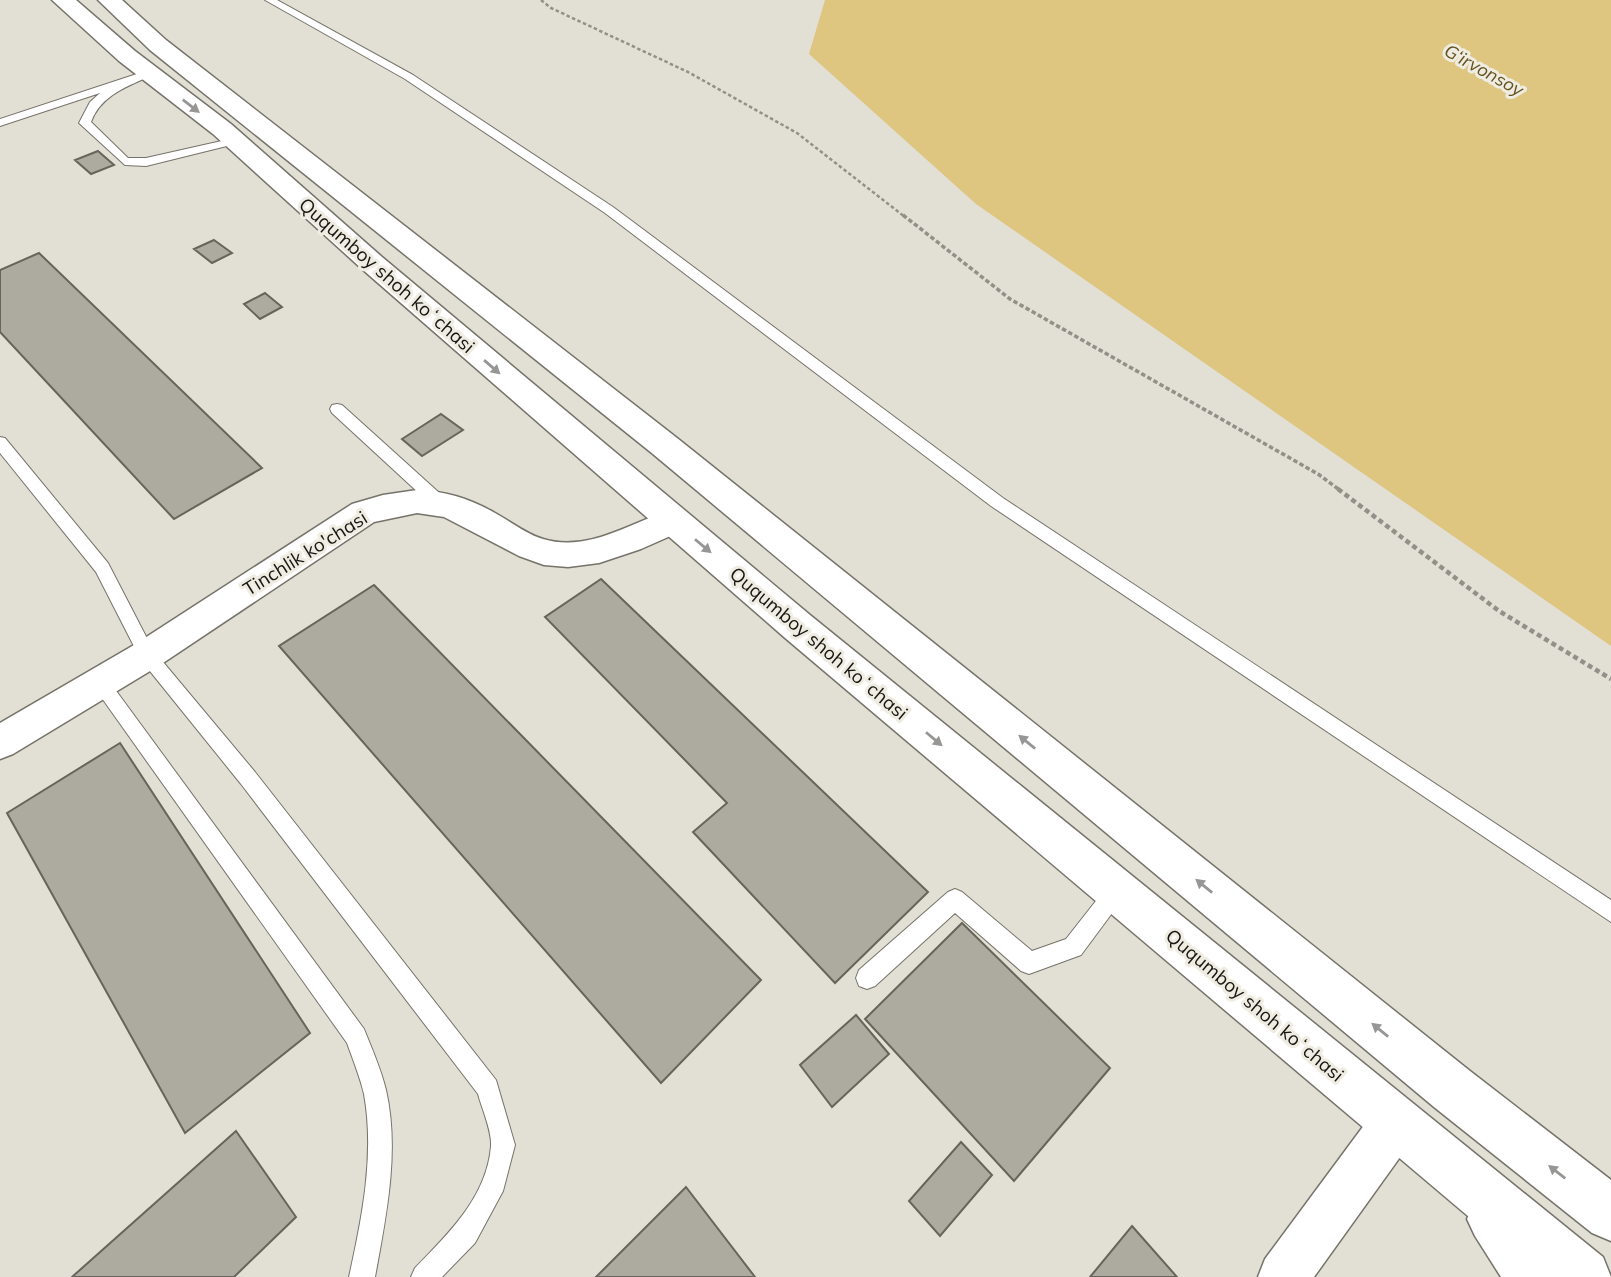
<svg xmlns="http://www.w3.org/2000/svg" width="1611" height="1277" viewBox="0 0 1611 1277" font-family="Mulish,sans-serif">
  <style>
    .water { fill: #dec681 }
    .building { fill: #adaaa0; stroke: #67645b; stroke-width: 2 }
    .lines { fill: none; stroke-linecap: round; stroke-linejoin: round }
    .lane-casing { stroke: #76736a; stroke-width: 2 }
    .street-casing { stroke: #76736a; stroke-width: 3 }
    .primary-casing { stroke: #76736a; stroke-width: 3 }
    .path-far2 { stroke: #939089; stroke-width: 2.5; stroke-dasharray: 3.5 2.5; stroke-linecap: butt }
    .path-far1 { stroke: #939089; stroke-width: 3.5; stroke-dasharray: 4.5 2.5; stroke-linecap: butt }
    .path { stroke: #939089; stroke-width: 4.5; stroke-dasharray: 5 3.5; stroke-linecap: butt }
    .lane { fill: #fff; fill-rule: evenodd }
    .street { fill: #fff; fill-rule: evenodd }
    .primary { fill: #fff; fill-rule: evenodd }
    .oneway { fill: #979695 }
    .labels { text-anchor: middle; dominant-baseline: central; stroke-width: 6; stroke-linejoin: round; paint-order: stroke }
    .far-water-label { font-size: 18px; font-style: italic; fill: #64521e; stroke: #efece2 }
    .street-label { font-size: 19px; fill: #171613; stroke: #efece2 }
  </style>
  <rect width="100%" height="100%" fill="#e2dfd4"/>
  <path class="water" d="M 825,0 L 1611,0 L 1611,646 L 976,204 L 809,54 Z"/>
  <path class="building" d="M 98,151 L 114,165 L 91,174 L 75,160 Z
    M 214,240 L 232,253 L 212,263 L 194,249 Z
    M 39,253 L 262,468 L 174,519 L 0,332 L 0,270 Z
    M 265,293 L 282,307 L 260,319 L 244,304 Z
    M 441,414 L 463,430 L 422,456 L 402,439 Z
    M 601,579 L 928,892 L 835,983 L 693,832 L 727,803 L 545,617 Z
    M 374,585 L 761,980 L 661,1083 L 279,646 Z
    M 120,743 L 310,1033 L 185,1133 L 7,813 Z
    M 962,923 L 1110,1068 L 1014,1181 L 865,1019 Z
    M 856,1015 L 889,1054 L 832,1107 L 800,1065 Z
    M 236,1131 L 296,1217 L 234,1277 L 72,1277 Z
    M 961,1142 L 992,1175 L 940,1236 L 909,1201 Z
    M 686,1187 L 755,1277 L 596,1277 Z
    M 1132,1226 L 1177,1277 L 1090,1277 Z"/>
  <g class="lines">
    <g class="lane-casing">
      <path id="lane" d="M 265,0 L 277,0 L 413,75 L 613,207 L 1003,498 L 1611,900 L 1611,922 L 991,506 L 605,213 L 405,79 Z
        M 149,70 L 154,73 L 153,75 C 128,86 101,95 91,122 L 128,158 L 146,158 L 235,138 L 241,141 L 239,143 L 146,166 L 125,165 L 79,123 L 90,102 L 100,93 L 0,126 L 0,119 Z
        M 337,404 L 342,405 L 446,499 L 448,503 L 446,507 L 434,507 L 332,413 L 330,409 L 332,405 Z
        M 0,437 L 5,438 L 108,563 L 153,650 L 255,772 L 496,1080 L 515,1145 L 503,1191 L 475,1243 L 442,1277 L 411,1277 L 415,1268 C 448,1234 487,1197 491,1146 C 492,1131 482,1109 478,1094 L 241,784 L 141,660 L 96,572 L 0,453 Z
        M 100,674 L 106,677 L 364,1029 C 372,1049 381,1069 386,1090 C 400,1151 386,1217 375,1277 L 349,1277 C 362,1218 375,1155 364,1094 C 360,1077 353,1060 347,1043 L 94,687 L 91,682 L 94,677 Z
        M 1117,880 L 1124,883 L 1127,890 L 1124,897 L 1081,955 L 1029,974 L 1021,971 L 955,913 L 875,986 L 867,989 L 859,986 L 856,978 L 859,970 L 948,892 L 955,889 L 962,892 L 1032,951 L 1066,939 L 1110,883 Z"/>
    </g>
    <g class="street-casing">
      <path id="street" d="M 417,490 C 445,491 471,499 495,513 C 510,521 526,534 543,539 C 588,553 632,522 673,509 L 684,512 L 689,521 L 684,530 L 641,549 L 599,563 L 568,567 L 544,565 L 519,556 L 444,517 L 417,513 L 374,522 L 160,665 L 13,754 L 0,759 L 0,723 L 134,645 L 352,504 L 383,495 Z
        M 1396,1099 L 1413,1105 L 1419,1122 L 1413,1139 L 1314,1277 L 1258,1277 L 1265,1259 L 1379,1105 Z
        M 1492,1194 L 1509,1202 L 1549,1259 L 1556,1277 L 1501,1277 L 1475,1236 L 1467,1219 L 1475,1202 Z"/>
    </g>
    <g class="primary-casing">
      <path id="primary" d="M 52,0 L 76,0 L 135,51 L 231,124 L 382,257 L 810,615 L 1603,1257 L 1611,1277 L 1540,1277 L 784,637 L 362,269 L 213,134 L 119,61 Z
        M 98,0 L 122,0 L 166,40 L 677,438 L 1470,1071 L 1611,1180 L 1611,1241 L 1592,1233 L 1434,1107 L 653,454 L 150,50 Z"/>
    </g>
    <path class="path-far2" d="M 541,0 L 551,8 L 688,72 L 797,133 L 905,217"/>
    <path class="path-far1" d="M 903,215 L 1010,299 L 1318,474 L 1341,491"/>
    <path class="path" d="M 1338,489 L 1499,611 L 1611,679"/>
    <use href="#lane" class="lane"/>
    <use href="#street" class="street"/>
    <use href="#primary" class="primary"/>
  </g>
  <defs><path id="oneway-solid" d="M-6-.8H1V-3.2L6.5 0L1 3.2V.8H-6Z" transform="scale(1.75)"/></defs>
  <g class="oneway">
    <use href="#oneway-solid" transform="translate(191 106) rotate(38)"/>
    <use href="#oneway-solid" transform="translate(492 367) rotate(41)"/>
    <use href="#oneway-solid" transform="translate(703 546) rotate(40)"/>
    <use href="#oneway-solid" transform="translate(934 739) rotate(40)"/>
    <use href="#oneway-solid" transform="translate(1027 742) rotate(-141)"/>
    <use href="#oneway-solid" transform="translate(1204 886) rotate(-141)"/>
    <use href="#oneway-solid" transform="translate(1380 1030) rotate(-141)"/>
    <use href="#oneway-solid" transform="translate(1557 1172) rotate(-142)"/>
  </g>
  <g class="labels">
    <g class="far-water-label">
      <text transform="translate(1484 70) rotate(29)">G‘irvonsoy</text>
    </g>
    <g class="street-label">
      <text transform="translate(387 275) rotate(41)">Ququmboy shoh koʻchasi</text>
      <text transform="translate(305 553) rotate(-32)">Tinchlik ko'chasi</text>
      <text transform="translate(819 643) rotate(40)">Ququmboy shoh koʻchasi</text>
      <text transform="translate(1255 1005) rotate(40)">Ququmboy shoh koʻchasi</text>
    </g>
  </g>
</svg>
